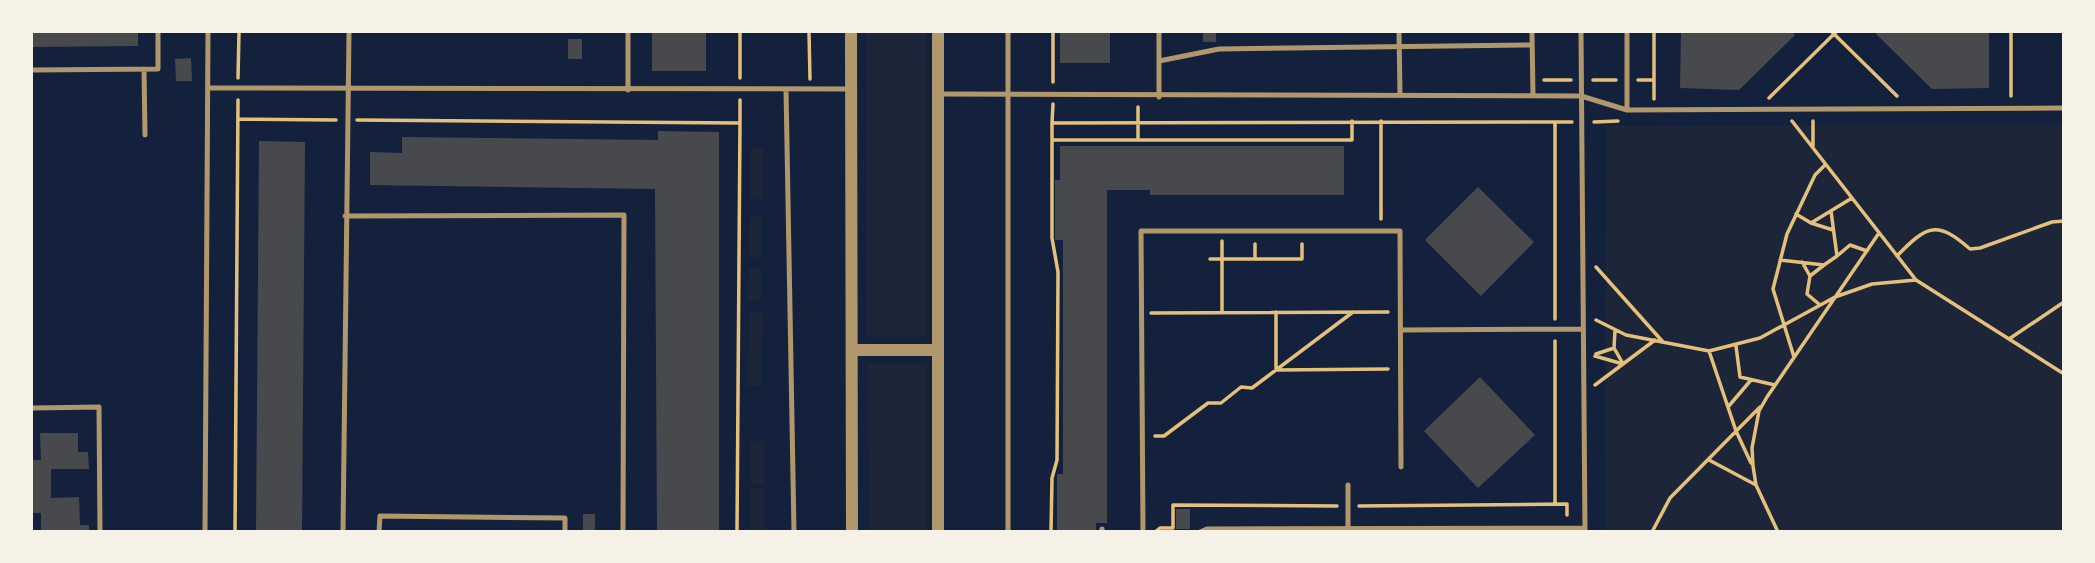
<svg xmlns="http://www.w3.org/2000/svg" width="2095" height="563" viewBox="0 0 2095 563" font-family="Barlow,sans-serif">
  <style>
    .green { fill: #1d2539 }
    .building { fill: #48494c }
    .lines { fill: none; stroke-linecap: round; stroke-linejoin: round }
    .path { stroke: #e5c07b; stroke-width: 3.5 }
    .service { stroke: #b1986c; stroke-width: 5 }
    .tertiary { stroke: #b1986c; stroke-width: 12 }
  </style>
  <rect width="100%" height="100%" fill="#14213d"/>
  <path class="green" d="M 867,32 L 926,32 L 927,337 L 867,337 Z
    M 2063,124 L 2063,531 L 1605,532 L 1606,126 Z
    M 751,148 L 763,148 L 763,199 L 750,199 Z
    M 750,216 L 762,216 L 761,257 L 749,257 Z
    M 749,268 L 761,268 L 761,300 L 748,300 Z
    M 749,312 L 763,312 L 761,386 L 748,386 Z
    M 868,364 L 927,364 L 927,531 L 869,531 Z
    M 750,441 L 764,441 L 764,484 L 751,484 Z
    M 750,488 L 764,488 L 764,531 L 750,531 Z"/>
  <path class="building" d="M 32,32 L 138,32 L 138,46 L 32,47 Z
    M 652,32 L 706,32 L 706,71 L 652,71 Z
    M 1060,32 L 1110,32 L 1110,63 L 1060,63 Z
    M 1203,32 L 1216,32 L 1216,42 L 1203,42 Z
    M 1681,32 L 1792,32 L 1795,35 L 1739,90 L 1680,88 Z
    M 1878,32 L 1989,32 L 1989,88 L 1932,89 L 1876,34 Z
    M 568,39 L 582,39 L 582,59 L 568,59 Z
    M 191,58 L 192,81 L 176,81 L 175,59 Z
    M 658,131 L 719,132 L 719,532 L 657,532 L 655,189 L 370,185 L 370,152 L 402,153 L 402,137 L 658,140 Z
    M 259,141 L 305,142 L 302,532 L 256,532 Z
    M 1060,146 L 1344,146 L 1344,195 L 1150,195 L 1150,190 L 1107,190 L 1107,523 L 1096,523 L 1096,532 L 1057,532 L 1057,474 L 1063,474 L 1063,240 L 1055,240 L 1055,180 L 1060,180 Z
    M 1478,187 L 1534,242 L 1481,296 L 1425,240 Z
    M 1480,377 L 1535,435 L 1478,488 L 1424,431 Z
    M 40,433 L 78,433 L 78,452 L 88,452 L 89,469 L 51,469 L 51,498 L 79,497 L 80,525 L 89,525 L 89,532 L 41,532 L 41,513 L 32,513 L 32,460 L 41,460 Z
    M 1176,509 L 1190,509 L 1190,529 L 1176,529 Z
    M 583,514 L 595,514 L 595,532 L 583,532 Z"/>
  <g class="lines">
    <path class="path" d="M 740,32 L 740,78
      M 809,32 L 810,79
      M 1053,32 L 1053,82
      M 1654,32 L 1654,99
      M 1832,32 L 1897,96
      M 2011,32 L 2011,96
      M 238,78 L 239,32
      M 1544,80 L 1571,80
      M 1593,80 L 1616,80
      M 1638,80 L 1654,80
      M 1769,98 L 1836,32
      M 1138,107 L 1138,140
      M 238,119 L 336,120
      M 357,120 L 740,123 L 740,100
      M 1381,121 L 1381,219
      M 1792,121 L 1916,280 L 2064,374
      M 1555,122 L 1555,319
      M 1594,122 L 1618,121
      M 1052,123 L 1053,104
      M 1052,140 L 1052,123 L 1572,122
      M 1813,146 L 1813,121
      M 1796,214 L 1811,223 L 1852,198
      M 1811,223 L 1833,230
      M 1837,256 L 1850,245 L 1867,251
      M 1897,256 C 1927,225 1937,220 1970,249 L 1980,248 L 2052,222 L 2064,221
      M 1210,259 L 1302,259 L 1302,244
      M 1255,259 L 1255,244
      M 1780,260 L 1824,265 L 1837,256 L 1831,211
      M 1802,262 L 1810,276
      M 1596,267 L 1663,342
      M 1820,305 L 1807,294 L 1810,276 L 1824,265
      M 1222,312 L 1222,241
      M 1276,312 L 1276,370 L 1388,369
      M 1151,313 L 1388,312
      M 1596,320 L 1626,335 L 1709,351 L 1760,338 L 1835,297 L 1872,284 L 1916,280
      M 1615,330 L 1614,348 L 1622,362
      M 2009,339 L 2064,302
      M 1555,341 L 1555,504
      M 1736,346 L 1740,377 L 1775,385
      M 1709,351 L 1736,431 L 1751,463
      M 1596,354 L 1614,348
      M 1595,356 L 1623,364
      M 1794,357 L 1773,289 L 1787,234 L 1815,175 L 1825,165
      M 1595,385 L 1655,340
      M 1728,407 L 1751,380
      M 1155,436 L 1164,436 L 1208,403 L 1221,403 L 1241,387 L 1252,388 L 1353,312
      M 1709,460 L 1756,485
      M 1359,506 L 1567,504 L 1567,515
      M 235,532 L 238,100
      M 737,532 L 740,123
      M 1051,532 L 1052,478 L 1057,460 L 1058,272 L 1052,238 L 1052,140 L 1352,140 L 1352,121
      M 1155,532 L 1160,528 L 1173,528 L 1173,505 L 1337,506
      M 1652,532 L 1670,498 L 1760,407
      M 1778,532 L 1756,485 L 1753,466 L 1752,448 L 1759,411 L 1767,397 L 1879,233"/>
    <path class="service" d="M 1008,32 L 1008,532
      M 1159,32 L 1159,97
      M 1399,32 L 1400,95
      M 1532,32 L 1533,96
      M 1581,32 L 1585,532
      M 1159,61 L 1219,49 L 1532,45
      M 144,69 L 145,135
      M 32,70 L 158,69 L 158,32
      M 208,88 L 850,89
      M 786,89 L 794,532
      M 628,90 L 628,32
      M 938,94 L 1581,96 L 1627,110 L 2064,108
      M 1627,110 L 1627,32
      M 345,216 L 624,215 L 623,532
      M 1401,330 L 1583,329
      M 32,408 L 99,407 L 100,532
      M 1348,485 L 1348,531
      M 1102,529 L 1102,532
      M 205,532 L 208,32
      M 343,532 L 349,32
      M 379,532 L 380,516 L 565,518 L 565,532
      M 1143,532 L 1141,231 L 1400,231 L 1401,467
      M 1200,532 L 1207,529 L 1585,528"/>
    <path class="tertiary" d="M 851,32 L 852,532
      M 853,350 L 938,350
      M 938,532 L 938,32"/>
  </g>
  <rect width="2095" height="563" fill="none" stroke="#f6f1e7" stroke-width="66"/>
</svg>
